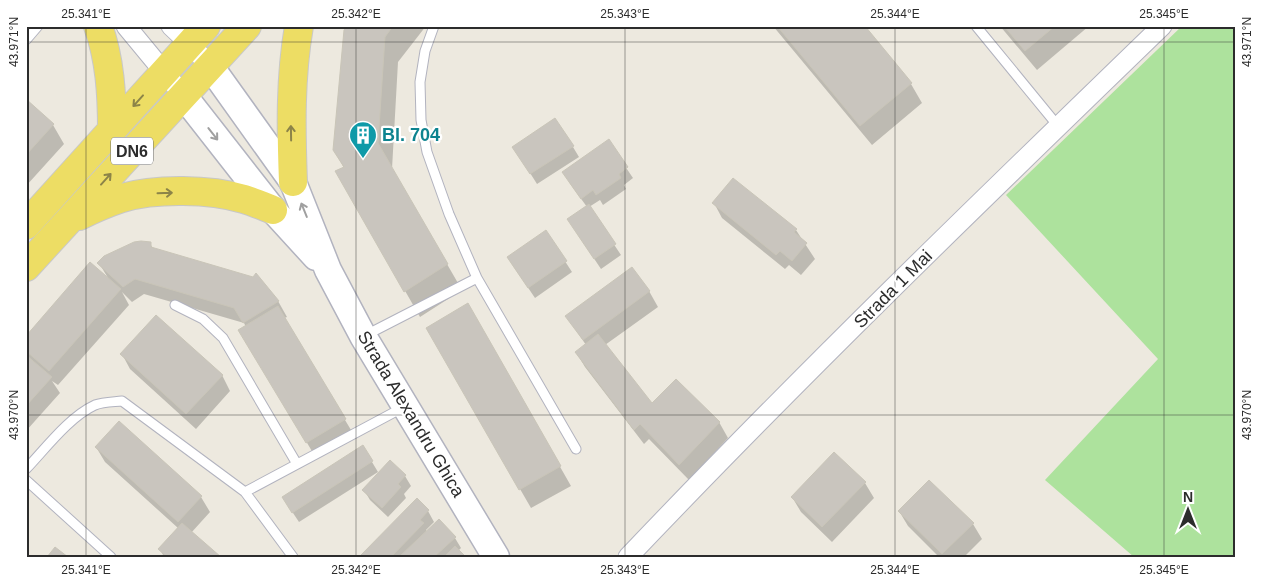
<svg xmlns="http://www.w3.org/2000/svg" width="1261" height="583" viewBox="0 0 1261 583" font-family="Helvetica,sans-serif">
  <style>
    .green { fill: #ade29d }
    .shadow { fill: #0003 }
    .building { fill: #c9c5be; stroke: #c9c5b8 }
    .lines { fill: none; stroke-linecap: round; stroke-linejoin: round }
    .lane-casing { stroke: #b2b3bf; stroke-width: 11 }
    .street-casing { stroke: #b2b3bf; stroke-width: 21 }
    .secondary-casing { stroke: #b2b3bf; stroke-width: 29 }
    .primary-casing { stroke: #c8c8c8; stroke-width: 30 }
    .lane { stroke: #fff; stroke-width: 9 }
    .street { stroke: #fff; stroke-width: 19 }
    .secondary { stroke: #fff; stroke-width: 26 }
    .primary { stroke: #eddd64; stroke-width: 28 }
    .oneway { stroke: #8c8448 }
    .oneway2 { stroke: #a0a0a0 }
    .ticks { fill: none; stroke: #2c2c2c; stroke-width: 1; stroke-opacity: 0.45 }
    .labels { text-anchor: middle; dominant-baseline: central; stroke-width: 4.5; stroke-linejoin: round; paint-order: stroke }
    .shield { fill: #fff; stroke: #6b6b6b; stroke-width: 1 }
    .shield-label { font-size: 16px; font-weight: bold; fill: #2c2c2c }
    .culture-label { font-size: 18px; font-weight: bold; fill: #0d838f; stroke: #fff; text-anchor: start }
    .street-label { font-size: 18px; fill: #2c2c2c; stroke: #fff }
    .neatline { fill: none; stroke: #2c2c2c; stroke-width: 2 }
    .ticks-label { font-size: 12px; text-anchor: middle; fill: #2c2c2c }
  </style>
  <rect width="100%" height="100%" fill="#ede9df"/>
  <path class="green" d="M 1182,26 L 1235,26 L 1235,557 L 1134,557 L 1045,480 L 1158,359 L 1006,195 Z"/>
  <path class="shadow" d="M 348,26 L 426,26 L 398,62 L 392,169 L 462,290 L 420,317 L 337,172 L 344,168 L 334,150 Z
    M 773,26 L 863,26 L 911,84 L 922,103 L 872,145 Z
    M 1000,26 L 1089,26 L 1037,70 Z
    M 26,100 L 53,125 L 64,144 L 26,186 Z
    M 608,141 L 633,178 L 624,185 L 626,189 L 603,205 L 600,200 L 589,207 L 621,255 L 601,269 L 575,230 L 587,207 L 569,182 Z
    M 573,147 L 579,157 L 537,184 L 520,157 Z
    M 714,203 L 796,230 L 815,259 L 801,275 L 789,265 L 785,269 L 722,218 Z
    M 546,232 L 572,272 L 535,298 L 508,258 Z
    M 150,243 L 153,249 L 278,301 L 287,317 L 284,318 L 354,435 L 316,458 L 249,345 L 246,327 L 244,323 L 144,294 L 132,302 L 122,292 L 129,305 L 58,385 L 52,381 L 60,393 L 26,431 L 26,337 L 108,278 L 99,263 Z
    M 649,291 L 658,307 L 605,345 L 652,405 L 719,422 L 728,438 L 689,480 L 649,439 L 644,444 L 585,367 L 576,352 L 586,345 L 567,317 Z
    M 468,305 L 571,486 L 531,508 L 427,328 Z
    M 122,354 L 222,375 L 230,391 L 196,429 L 130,369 Z
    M 96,447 L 201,497 L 210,512 L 191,533 L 219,557 L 164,557 L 160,549 L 178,528 L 105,462 Z
    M 363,447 L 378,472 L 299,522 L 289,507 Z
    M 405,476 L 411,486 L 404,494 L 406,498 L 388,517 L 370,500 L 364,490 Z
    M 929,482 L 973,524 L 982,539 L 964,557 L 939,557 L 908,526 L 899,511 Z
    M 865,483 L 874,498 L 832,542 L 801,512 L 792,497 Z
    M 417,500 L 428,511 L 434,522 L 426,530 L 427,532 L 455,538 L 461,548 L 458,551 L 464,557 L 364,557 Z"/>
  <path class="building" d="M 347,26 L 393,26 L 385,37 L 378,143 L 448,264 L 404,292 L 335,171 L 344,167 L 333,150 L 344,30 Z
    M 777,26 L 865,26 L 912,83 L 860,126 Z
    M 1004,26 L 1055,26 L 1025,51 Z
    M 26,99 L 54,124 L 26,155 Z
    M 555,118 L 574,146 L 530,174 L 512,147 Z
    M 609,139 L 628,167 L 619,174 L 621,178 L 596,195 L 593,190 L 581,199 L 562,172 Z
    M 733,178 L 797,229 L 794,232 L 807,243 L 792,261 L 780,251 L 776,255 L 712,203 Z
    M 589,204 L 616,244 L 594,259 L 567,219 Z
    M 546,230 L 567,261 L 528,288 L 507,257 Z
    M 141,241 L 151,242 L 151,247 L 253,277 L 256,273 L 279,301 L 243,323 L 234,308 L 135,279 L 123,287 L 97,263 L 104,256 L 134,242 Z
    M 90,262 L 121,289 L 49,371 L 26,351 L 26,336 Z
    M 632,267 L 650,291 L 583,340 L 565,316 Z
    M 468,303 L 561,466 L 519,490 L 426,328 Z
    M 278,306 L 346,419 L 306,443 L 238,330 Z
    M 156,315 L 223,375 L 186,414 L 120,354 Z
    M 598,334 L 652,403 L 676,379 L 720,422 L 679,465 L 640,424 L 634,430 L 575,352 Z
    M 26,355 L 52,377 L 26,406 Z
    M 119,421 L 202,496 L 178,522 L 95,447 Z
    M 363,445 L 373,461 L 292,513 L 282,497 Z
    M 834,452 L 866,482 L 822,527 L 791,497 Z
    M 390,460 L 406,475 L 398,484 L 401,487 L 382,508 L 362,490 Z
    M 929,480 L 974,523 L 942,554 L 898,511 Z
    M 417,498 L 429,510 L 420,520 L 424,523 L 391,557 L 363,557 L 361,555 Z
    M 439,519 L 456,537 L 434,557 L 399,557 Z
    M 182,523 L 221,557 L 167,557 L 158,549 Z
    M 455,546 L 466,557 L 444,557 Z
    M 55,547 L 68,557 L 47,557 Z"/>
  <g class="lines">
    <g class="lane-casing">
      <path id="lane" d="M 434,26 L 425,51 L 420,82 L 421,120 L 427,152 L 449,214 L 477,278 L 576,449
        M 976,26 L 1058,126
        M 26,40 L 38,26
        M 175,305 L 203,319 L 223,338 L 297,464
        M 366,335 L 477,278
        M 26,469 C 46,448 69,417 95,405 C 103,402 113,402 122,401 L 245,492 L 293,557
        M 26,480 L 111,557
        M 245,492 L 404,407"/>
    </g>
    <g class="street-casing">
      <path id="street" d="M 126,26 L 183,95
        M 171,26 L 190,44 L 210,66
        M 628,557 C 801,375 982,200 1162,26"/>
    </g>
    <g class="secondary-casing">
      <path id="secondary" d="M 210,66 L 293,182 L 328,270 L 363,336 L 496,557
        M 183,95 L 273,210 L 316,257"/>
    </g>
    <g class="primary-casing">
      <path id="primary" d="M 98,26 C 110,59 112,95 112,130
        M 293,182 C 291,129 290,78 299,26
        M 79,216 C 93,209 107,203 122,198 C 156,188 210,189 244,199 C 254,202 263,206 273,210
        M 26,225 L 206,26
        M 26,267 L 247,26"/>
    </g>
    <use href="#lane" class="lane"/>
    <use href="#street" class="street"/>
    <use href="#secondary" class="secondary"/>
    <use href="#primary" class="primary"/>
  </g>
  <defs><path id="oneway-shaft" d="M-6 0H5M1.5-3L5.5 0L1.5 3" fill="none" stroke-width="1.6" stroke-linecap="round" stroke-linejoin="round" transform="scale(1.25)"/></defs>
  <g class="oneway">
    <use href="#oneway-shaft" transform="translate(138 101) rotate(132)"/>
    <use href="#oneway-shaft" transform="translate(291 133) rotate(-91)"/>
    <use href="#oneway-shaft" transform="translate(106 179) rotate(-48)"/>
    <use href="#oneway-shaft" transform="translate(165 193) rotate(-2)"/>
  </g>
  <g class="oneway2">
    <use href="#oneway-shaft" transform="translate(213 134) rotate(52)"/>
    <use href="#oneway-shaft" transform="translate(304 210) rotate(-112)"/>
  </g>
  <path class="ticks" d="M 86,26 L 86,557M 356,26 L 356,557M 625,26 L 625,557M 895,26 L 895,557M 1164,26 L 1164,557M 26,42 L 1235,42M 26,415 L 1235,415"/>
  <defs>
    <g id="building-pin" transform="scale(1.4375)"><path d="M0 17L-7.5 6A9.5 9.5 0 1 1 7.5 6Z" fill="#0f9aa8" stroke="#fff"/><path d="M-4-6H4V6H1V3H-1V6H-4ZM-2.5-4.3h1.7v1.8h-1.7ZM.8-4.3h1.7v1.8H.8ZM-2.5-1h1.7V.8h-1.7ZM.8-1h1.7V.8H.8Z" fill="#fff"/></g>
  </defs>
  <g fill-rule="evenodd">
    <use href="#building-pin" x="363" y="135"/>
  </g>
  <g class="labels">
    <rect class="shield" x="111" y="137.5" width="42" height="27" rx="4"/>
    <g class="shield-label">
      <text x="132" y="151">DN6</text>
    </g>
    <g class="culture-label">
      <text x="382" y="135">Bl. 704</text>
    </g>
    <g class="street-label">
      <text transform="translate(893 289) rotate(-45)">Strada 1 Mai</text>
      <text transform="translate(411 414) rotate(59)">Strada Alexandru Ghica</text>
    </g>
  </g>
  <rect width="1261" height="583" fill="none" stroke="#ffffff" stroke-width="55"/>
  <g transform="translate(1188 510)" stroke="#ffffff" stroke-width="4" paint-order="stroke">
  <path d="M0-4L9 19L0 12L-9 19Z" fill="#2c2c2c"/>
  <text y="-8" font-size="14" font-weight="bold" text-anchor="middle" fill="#2c2c2c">N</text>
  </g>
  <rect x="28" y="28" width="1206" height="528" class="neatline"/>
  <g class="ticks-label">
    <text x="86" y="18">25.341°E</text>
    <text x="356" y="18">25.342°E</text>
    <text x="625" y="18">25.343°E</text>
    <text x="895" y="18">25.344°E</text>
    <text x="1164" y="18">25.345°E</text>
    <text transform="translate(14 42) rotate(-90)" y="4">43.971°N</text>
    <text transform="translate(1247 42) rotate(-90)" y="4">43.971°N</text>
    <text transform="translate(14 415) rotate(-90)" y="4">43.970°N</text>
    <text transform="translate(1247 415) rotate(-90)" y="4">43.970°N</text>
    <text x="86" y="574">25.341°E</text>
    <text x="356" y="574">25.342°E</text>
    <text x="625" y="574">25.343°E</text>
    <text x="895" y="574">25.344°E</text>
    <text x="1164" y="574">25.345°E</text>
  </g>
</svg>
